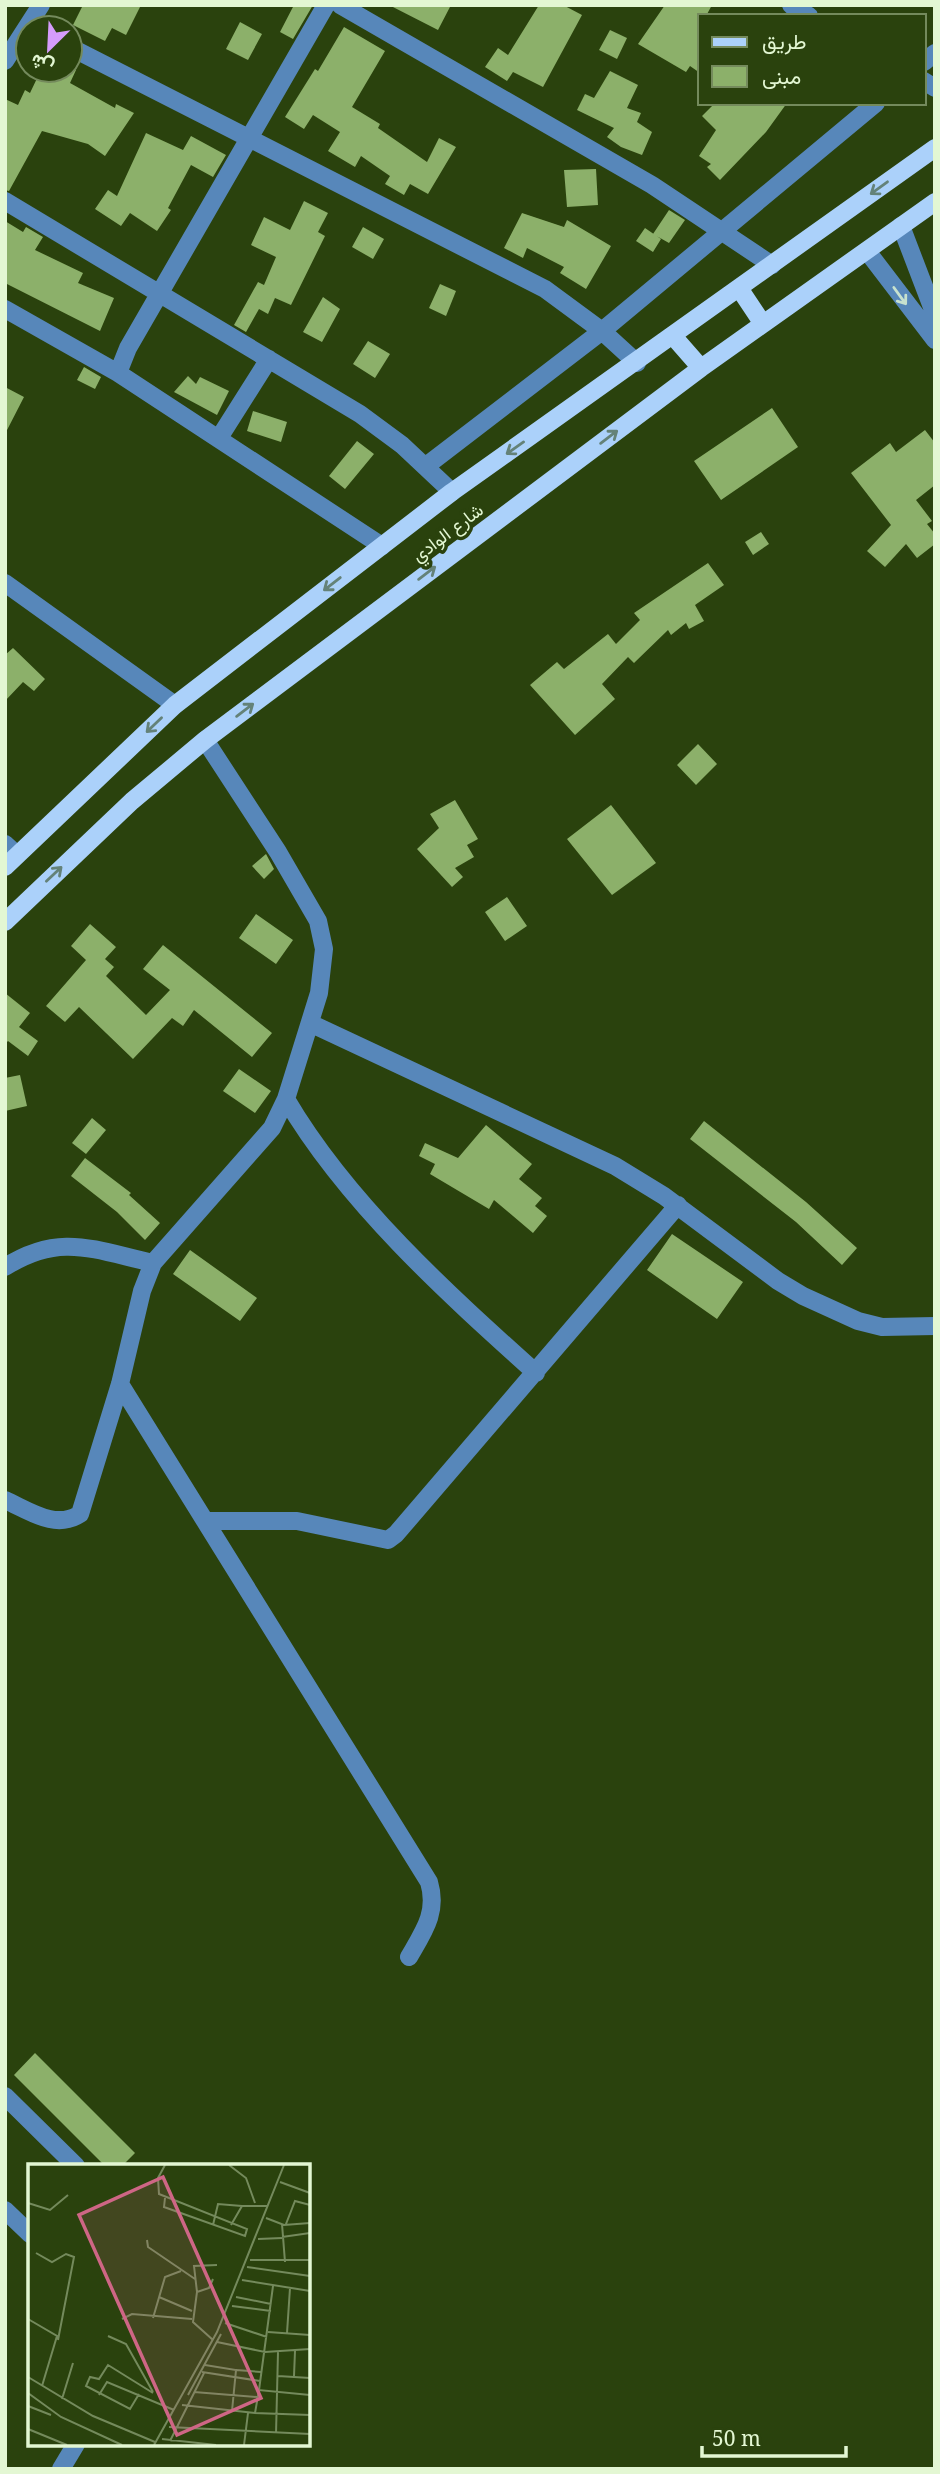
<svg xmlns="http://www.w3.org/2000/svg" width="940" height="2474" viewBox="0 0 940 2474" font-family="'Noto Serif',Vazirmatn,serif">
  <style>
    .building { fill: #8cb06a }
    .lines { fill: none; stroke-linecap: round; stroke-linejoin: round }
    .minor { stroke: #5787ba; stroke-width: 18 }
    .major { stroke: #abd1fa; stroke-width: 18 }
    .oneway { stroke: #648278 }
    .oneway2 { stroke: #c7e1ce }
    .labels { text-anchor: middle; dominant-baseline: central; stroke-width: 7; stroke-linejoin: round; paint-order: stroke }
    .street-label { font-size: 18px; fill: #e3f7d3; stroke: #2a420d }
    .inset-road { fill: none; stroke: #748a5c; stroke-width: 2 }
    .view { fill: #ce6685; fill-opacity: 0.15; stroke: #ce6685; stroke-width: 3.5 }
    .inset-edge { fill: none; stroke: #e3f7d3; stroke-width: 3.5 }
  </style>
  <rect width="100%" height="100%" fill="#2a420d"/>
  <path class="building" d="M 83,5 L 141,5 L 126,35 L 112,28 L 105,41 L 73,25 Z
    M 294,5 L 313,5 L 293,39 L 280,32 Z
    M 389,5 L 451,5 L 438,30 Z
    M 539,5 L 563,5 L 582,15 L 543,87 L 513,72 L 507,81 L 485,67 L 498,48 L 508,55 Z
    M 665,5 L 712,5 L 706,16 L 700,16 L 700,73 L 690,66 L 686,72 L 638,44 Z
    M 240,22 L 262,34 L 248,60 L 226,49 Z
    M 344,27 L 385,51 L 352,107 L 380,124 L 378,128 L 427,162 L 439,138 L 456,147 L 428,194 L 410,184 L 404,195 L 385,184 L 390,176 L 361,156 L 355,167 L 328,151 L 340,132 L 313,115 L 304,129 L 285,117 L 315,69 L 318,71 Z
    M 610,30 L 627,38 L 617,59 L 599,50 Z
    M 41,70 L 76,70 L 70,83 L 115,108 L 116,104 L 134,113 L 105,156 L 88,144 L 42,131 L 9,191 L 5,190 L 5,99 L 18,105 L 25,90 L 30,93 Z
    M 610,71 L 638,85 L 627,108 L 641,113 L 637,122 L 652,132 L 642,155 L 621,147 L 607,137 L 614,128 L 577,110 L 585,94 L 594,98 Z
    M 715,103 L 787,103 L 766,132 L 720,180 L 707,167 L 711,164 L 699,156 L 716,130 L 702,116 Z
    M 146,133 L 183,150 L 191,136 L 226,155 L 213,177 L 191,165 L 168,208 L 171,210 L 157,231 L 130,213 L 121,226 L 95,209 L 108,190 L 117,196 Z
    M 596,169 L 598,205 L 567,207 L 564,170 Z
    M 304,201 L 328,213 L 318,232 L 325,236 L 291,305 L 275,298 L 268,314 L 259,309 L 246,332 L 234,325 L 258,282 L 264,285 L 276,257 L 251,245 L 264,217 L 290,230 Z
    M 669,210 L 685,220 L 669,243 L 653,234 Z
    M 522,213 L 564,227 L 567,220 L 611,246 L 586,289 L 560,273 L 564,267 L 527,248 L 523,258 L 504,248 Z
    M 5,221 L 23,232 L 26,227 L 43,237 L 35,250 L 83,273 L 78,283 L 114,298 L 100,331 L 5,283 Z
    M 363,227 L 384,239 L 373,259 L 352,247 Z
    M 645,228 L 661,239 L 653,252 L 636,241 Z
    M 440,284 L 456,291 L 446,316 L 429,308 Z
    M 323,297 L 340,309 L 322,342 L 303,332 Z
    M 368,341 L 390,354 L 375,378 L 353,364 Z
    M 84,367 L 101,377 L 95,389 L 77,380 Z
    M 188,376 L 196,384 L 200,377 L 229,391 L 217,415 L 174,392 Z
    M 5,387 L 24,397 L 5,434 Z
    M 772,408 L 798,447 L 721,500 L 694,461 Z
    M 253,411 L 287,422 L 281,442 L 247,431 Z
    M 925,430 L 935,443 L 935,485 L 916,500 L 932,521 L 927,524 L 935,534 L 935,544 L 917,558 L 906,544 L 885,567 L 867,551 L 891,525 L 851,473 L 890,443 L 896,452 Z
    M 357,441 L 374,454 L 345,489 L 329,476 Z
    M 761,532 L 769,544 L 753,555 L 745,542 Z
    M 708,563 L 724,585 L 695,605 L 704,621 L 689,629 L 686,623 L 671,635 L 668,630 L 634,663 L 628,657 L 602,684 L 615,699 L 575,735 L 530,685 L 557,662 L 564,669 L 608,634 L 616,644 L 640,620 L 634,613 Z
    M 13,648 L 45,679 L 34,691 L 23,682 L 5,701 L 5,655 Z
    M 698,744 L 717,764 L 696,785 L 677,765 Z
    M 455,800 L 478,839 L 467,845 L 474,857 L 455,868 L 463,877 L 452,887 L 417,849 L 439,828 L 430,814 Z
    M 611,805 L 656,863 L 612,895 L 567,839 Z
    M 266,854 L 274,869 L 264,879 L 252,866 Z
    M 507,897 L 527,926 L 505,941 L 485,912 Z
    M 256,914 L 293,940 L 276,964 L 239,938 Z
    M 90,924 L 116,947 L 105,959 L 114,967 L 106,976 L 146,1015 L 170,990 L 143,969 L 163,945 L 272,1033 L 252,1057 L 194,1010 L 183,1026 L 172,1018 L 133,1059 L 79,1007 L 65,1022 L 46,1006 L 86,960 L 71,946 Z
    M 5,993 L 30,1013 L 19,1027 L 38,1041 L 28,1056 L 8,1041 L 5,1044 Z
    M 239,1069 L 271,1091 L 255,1113 L 223,1091 Z
    M 20,1075 L 27,1106 L 5,1111 L 5,1078 Z
    M 92,1118 L 106,1130 L 86,1154 L 72,1143 Z
    M 704,1121 L 806,1202 L 857,1248 L 842,1265 L 796,1222 L 690,1139 Z
    M 486,1125 L 532,1164 L 519,1179 L 542,1198 L 535,1206 L 547,1216 L 533,1233 L 494,1200 L 489,1209 L 430,1174 L 435,1164 L 419,1156 L 425,1143 L 458,1158 Z
    M 85,1158 L 131,1193 L 129,1195 L 160,1223 L 145,1240 L 117,1212 L 71,1176 Z
    M 672,1234 L 743,1282 L 717,1319 L 647,1270 Z
    M 190,1250 L 257,1298 L 240,1321 L 173,1274 Z
    M 35,2053 L 135,2153 L 122,2166 L 105,2166 L 14,2075 Z"/>
  <g class="lines">
    <path class="minor" d="M 326,5 L 128,348 L 118,373 L 382,546
      M 340,5 L 652,185 L 772,265
      M 791,5 L 809,16
      M 70,47 L 545,289 L 602,331 L 637,363
      M 5,61 L 41,5
      M 924,62 L 935,53
      M 924,81 L 935,88
      M 5,201 L 360,414 L 402,445 L 452,492
      M 901,226 L 935,315
      M 867,251 L 935,340
      M 5,309 L 118,373
      M 219,438 L 269,359
      M 426,466 L 602,331 L 876,103
      M 5,583 L 175,705
      M 5,844 L 17,855
      M 312,1024 L 615,1166 L 664,1196 L 778,1281 L 803,1296 L 858,1321 L 882,1327 L 935,1326
      M 286,1099 C 347,1203 447,1293 536,1373
      M 5,1267 C 60,1232 94,1250 153,1263
      M 120,1384 L 429,1882 C 438,1912 424,1931 409,1957
      M 5,1500 C 30,1511 55,1530 80,1514 L 120,1384 L 142,1291 L 153,1263 L 272,1128 L 286,1099 L 319,993 L 324,949 L 318,921 L 278,852 L 205,740
      M 205,1521 L 297,1521 L 388,1540 L 396,1534 L 678,1205
      M 5,2096 L 76,2166
      M 5,2210 L 30,2234
      M 61,2469 L 76,2444"/>
    <path class="major" d="M 739,288 L 763,324
      M 673,336 L 701,368
      M 5,867 L 175,705 L 452,492 L 935,148
      M 5,922 L 132,801 L 205,740 L 701,368 L 935,202"/>
  </g>
  <defs><path id="oneway-shaft" d="M-6 0H5M1.5-3L5.5 0L1.5 3" fill="none" stroke-width="1.6" stroke-linecap="round" stroke-linejoin="round" transform="scale(1.75)"/></defs>
  <g class="oneway">
    <use href="#oneway-shaft" transform="translate(879 188) rotate(144)"/>
    <use href="#oneway-shaft" transform="translate(609 437) rotate(-37)"/>
    <use href="#oneway-shaft" transform="translate(515 448) rotate(145)"/>
    <use href="#oneway-shaft" transform="translate(427 573) rotate(-37)"/>
    <use href="#oneway-shaft" transform="translate(332 584) rotate(142)"/>
    <use href="#oneway-shaft" transform="translate(245 710) rotate(-37)"/>
    <use href="#oneway-shaft" transform="translate(154 725) rotate(136)"/>
    <use href="#oneway-shaft" transform="translate(54 874) rotate(-43)"/>
  </g>
  <use class="oneway2" href="#oneway-shaft" transform="translate(900 296) rotate(54)"/>
  <g class="labels">
    <g class="street-label">
      <text transform="translate(447 532) rotate(-37)">شارع الوادي</text>
    </g>
  </g>
  <g transform="translate(28 2164)">
    <rect width="282" height="282" fill="#2a420d"/>
    <path class="inset-road" d="M 201,1 L 218,14 L 227,39M 252,18 L 282,29M 137,34 L 136,43 L 217,72 L 219,65 L 131,30 L 130,14 L 137,1M 0,39 L 22,46 L 40,31M 238,54 L 256,61 L 282,59M 254,60 L 257,98M 258,60 L 267,37 L 282,41M 185,61 L 190,40 L 214,42M 203,61 L 214,42 L 239,42M 254,73 L 282,69M 230,75 L 254,74M 119,76 L 120,83 L 167,115M 8,89 L 24,98 L 38,90 L 46,93 L 30,176M 222,96 L 282,96M 219,103 L 282,112M 214,116 L 282,127M 169,128 L 181,124 L 185,115M 131,133 L 164,147M 208,133 L 243,140M 204,142 L 243,147M 125,154 L 137,113 L 153,107M 0,155 L 29,172 L 14,222M 94,155 L 104,150 L 164,155M 197,159 L 239,173M 240,168 L 282,171M 259,169 L 262,124M 80,172 L 98,180 L 125,228M 185,176 L 165,158 L 169,128 L 166,102 L 189,101M 189,178 L 237,188 L 282,185M 177,201 L 208,206 L 204,247M 208,206 L 233,208M 174,208 L 232,217M 250,212 L 282,214M 266,212 L 267,187M 0,213 L 65,252 L 127,278M 231,226 L 245,122M 166,228 L 229,233M 0,229 L 33,253 L 94,281M 111,230 L 102,245 L 58,222 L 62,213 L 71,215 L 80,201 L 125,229M 71,231 L 79,218 L 146,246M 160,231 L 193,170M 282,231 L 231,226 L 227,249 L 282,251M 34,235 L 45,199M 154,241 L 227,249M 0,242 L 23,251M 141,263 L 282,270M 0,265 L 39,281M 248,270 L 250,188M 134,275 L 188,281M 142,277 L 176,209M 126,281 L 189,168 L 256,1M 216,281 L 220,249"/>
    <path class="view" d="M 135,13 L 233,234 L 149,271 L 51,51 Z"/>
    <rect width="282" height="282" class="inset-edge"/>
  </g>
  <rect width="940" height="2474" fill="none" stroke="#e3f7d3" stroke-width="14"/>
  <rect x="698" y="14" width="228" height="91" fill="#2a420d" stroke="#748a5c" stroke-width="2"/>
  <rect x="712" y="37" width="35" height="10" fill="#abd1fa" stroke="#748a5c" stroke-width="2"/>
  <text x="762" y="49" font-size="21" fill="#e3f7d3">طريق</text>
  <rect x="712" y="66" width="35" height="21" fill="#8cb06a" stroke="#748a5c" stroke-width="2"/>
  <text x="762" y="84" font-size="21" fill="#e3f7d3">مبنى</text>
  <g transform="translate(49 49) rotate(204)"><circle r="33" fill="#2a420d" stroke="#748a5c" stroke-width="2"/>
  <path d="M0-5L12 26L0 18L-12 26Z" fill="#d59cfb"/>
  <text y="-10" font-size="19" font-weight="bold" text-anchor="middle" fill="#e3f7d3">ش</text>
  </g>
  <path d="M702 2446v10h144v-10" fill="none" stroke="#e3f7d3" stroke-width="3.5"/>
  <text x="712" y="2446" font-size="21" fill="#e3f7d3" stroke="#2a420d" stroke-width="5" paint-order="stroke">50 m</text>
</svg>
